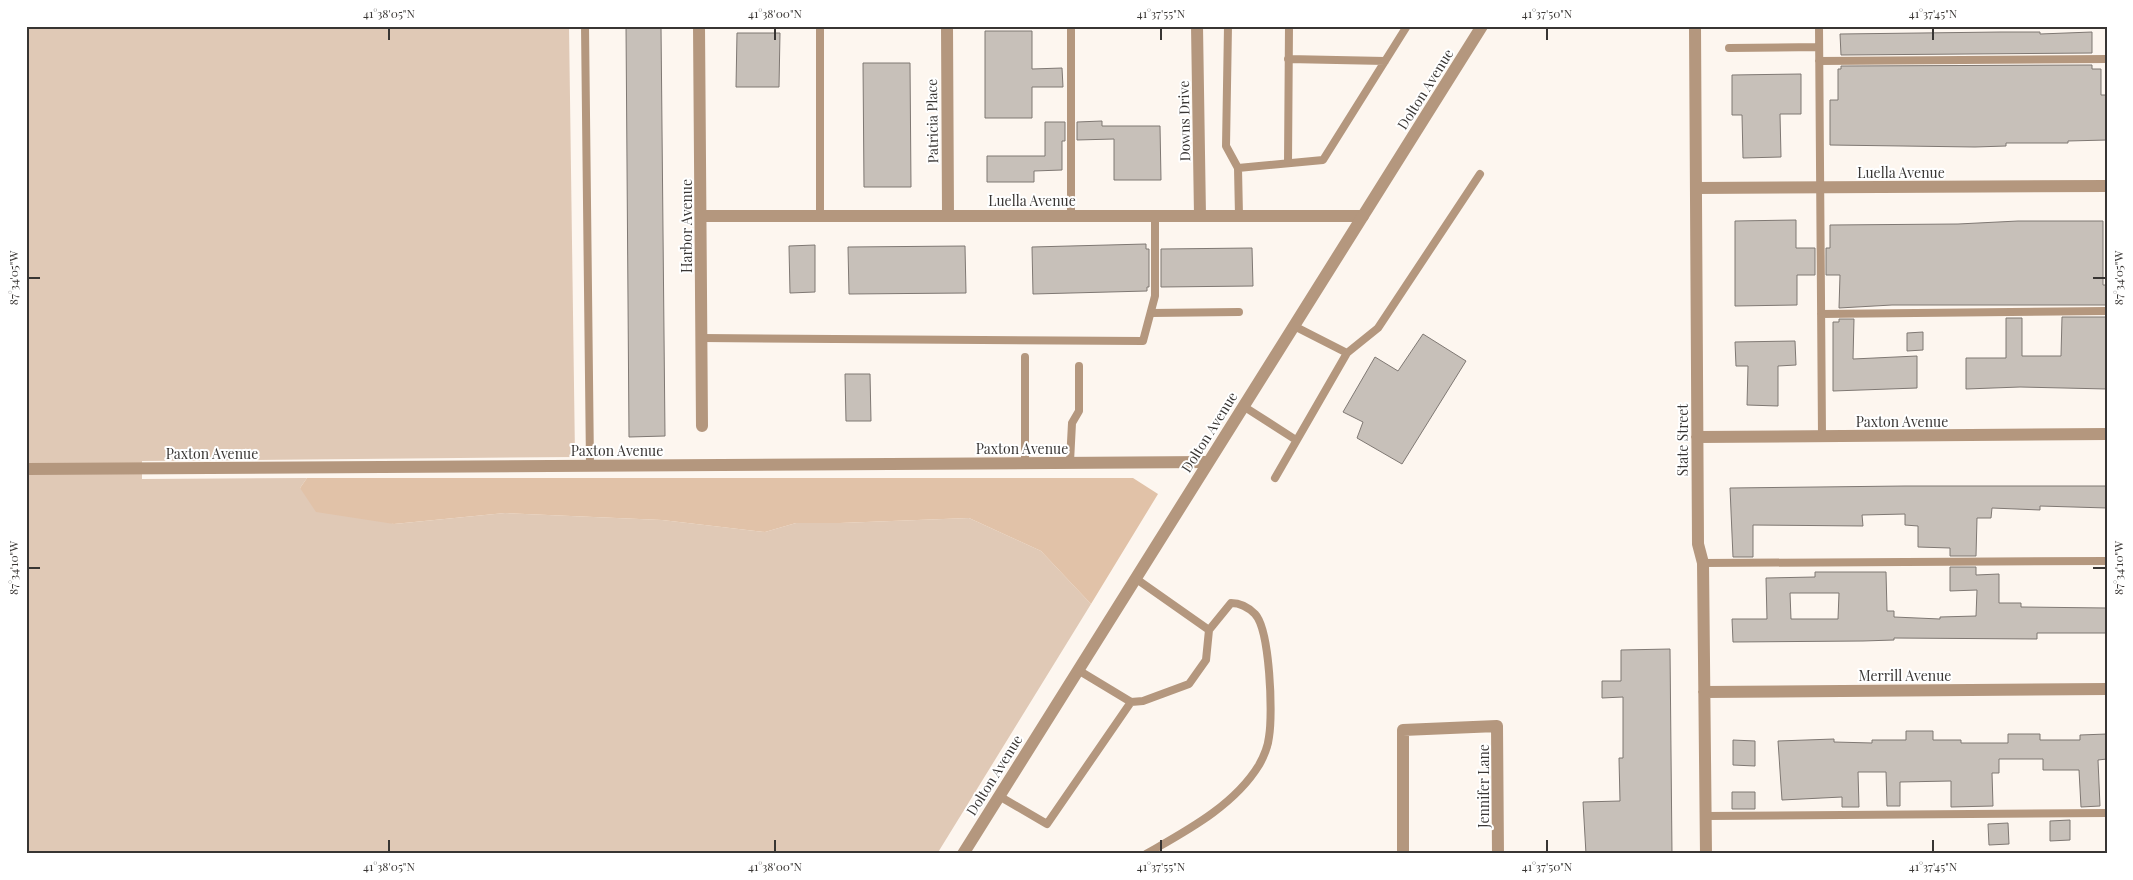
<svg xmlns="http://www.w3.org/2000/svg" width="2133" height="880" viewBox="0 0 2133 880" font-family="'Playfair Display',serif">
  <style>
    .green { fill: #e0c9b6 }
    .forest { fill: #e1c2a8 }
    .building { fill: #c7c0b9; stroke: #7f7873; fill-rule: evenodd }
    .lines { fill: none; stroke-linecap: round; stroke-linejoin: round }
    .service { stroke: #b4977e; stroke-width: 8 }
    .minor { stroke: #b4977e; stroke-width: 12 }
    .tertiary { stroke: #b4977e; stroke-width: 12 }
    .ticks { fill: none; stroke: #383533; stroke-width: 2 }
    .labels { text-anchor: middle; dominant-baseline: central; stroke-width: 4; stroke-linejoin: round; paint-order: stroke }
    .street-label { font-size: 14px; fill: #383533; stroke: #fff }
    .neatline { fill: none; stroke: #383533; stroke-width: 2 }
    .ticks-label { font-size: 12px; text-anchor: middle; fill: #383533 }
  </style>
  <rect width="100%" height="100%" fill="#fdf6ef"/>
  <path class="green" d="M 26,26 L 569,26 L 575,457 L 142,461 L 142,479 L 307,478 L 300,488 L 394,524 L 505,513 L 662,520 L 765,532 L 796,523 L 840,523 L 969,518 L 1041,551 L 1091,604 L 937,854 L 26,854 Z"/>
  <path class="forest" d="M 307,478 L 1133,478 L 1158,494 L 1091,604 L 1041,551 L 969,518 L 840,523 L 796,523 L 765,532 L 662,520 L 505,513 L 394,524 L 316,512 L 300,488 Z"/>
  <path class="building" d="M 626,26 L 661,26 L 665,436 L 629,437 Z
    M 985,31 L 1032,31 L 1032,69 L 1062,68 L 1063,87 L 1032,87 L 1032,118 L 985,118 Z
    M 2001,32 L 2040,32 L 2040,34 L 2092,32 L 2092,53 L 1841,55 L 1840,34 Z
    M 737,33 L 780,33 L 779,87 L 736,87 Z
    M 863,63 L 910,63 L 911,187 L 864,187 Z
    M 2092,65 L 2092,69 L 2101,69 L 2101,95 L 2107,95 L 2107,140 L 2068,141 L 2068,143 L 2006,143 L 2006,146 L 1975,147 L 1830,145 L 1830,100 L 1838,100 L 1838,69 L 1841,69 L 1841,66 Z
    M 1801,74 L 1801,114 L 1780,114 L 1781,157 L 1743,158 L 1742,115 L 1732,115 L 1732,75 Z
    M 1102,121 L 1102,126 L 1160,126 L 1161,180 L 1114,180 L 1114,139 L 1077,140 L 1077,122 Z
    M 1045,122 L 1065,122 L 1065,141 L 1062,141 L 1062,170 L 1034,171 L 1034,182 L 987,182 L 987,156 L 1045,156 Z
    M 1796,220 L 1796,248 L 1815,248 L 1815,275 L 1797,275 L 1797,305 L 1735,306 L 1735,221 Z
    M 2018,221 L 2103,221 L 2103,285 L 2107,285 L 2107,305 L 1892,305 L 1839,308 L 1840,275 L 1826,275 L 1826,248 L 1830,248 L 1830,225 L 1958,224 Z
    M 1146,244 L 1146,249 L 1149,249 L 1149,287 L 1147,287 L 1147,291 L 1033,294 L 1032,247 Z
    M 815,245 L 815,292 L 790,293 L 789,246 Z
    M 965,246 L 966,293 L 849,294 L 848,247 Z
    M 1252,248 L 1253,286 L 1161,287 L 1161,249 Z
    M 2062,317 L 2107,317 L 2107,389 L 2020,387 L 1966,389 L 1966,358 L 2006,358 L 2006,318 L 2022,318 L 2022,356 L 2061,356 Z
    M 1839,319 L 1854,319 L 1853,359 L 1917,356 L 1917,388 L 1833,391 L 1833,322 L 1839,322 Z
    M 1923,332 L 1923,350 L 1907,351 L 1907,333 Z
    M 1423,334 L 1466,361 L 1402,464 L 1357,438 L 1363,422 L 1343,412 L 1375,357 L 1398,371 Z
    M 1795,341 L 1796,365 L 1778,366 L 1778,406 L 1747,405 L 1748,366 L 1736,366 L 1735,342 Z
    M 845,374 L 870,374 L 871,421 L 846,421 Z
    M 1905,486 L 2107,486 L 2107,508 L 2040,506 L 2040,510 L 1992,508 L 1991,518 L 1977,518 L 1976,556 L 1950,556 L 1950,548 L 1918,547 L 1918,526 L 1905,525 L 1905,514 L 1862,515 L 1863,526 L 1753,525 L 1753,557 L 1733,557 L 1730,488 Z
    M 1950,567 L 1976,567 L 1976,575 L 1999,574 L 1999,603 L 2021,603 L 2021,607 L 2107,608 L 2107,633 L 2037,633 L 2037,639 L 1894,638 L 1894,640 L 1863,641 L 1733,642 L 1732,619 L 1767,619 L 1766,578 L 1815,577 L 1815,572 L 1886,572 L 1887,611 L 1894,611 L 1894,617 L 1940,619 L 1940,617 L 1976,616 L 1977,590 L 1950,591 ZM 1790,593 L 1839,593 L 1838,619 L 1791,619 Z
    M 1670,649 L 1672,854 L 1586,854 L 1583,802 L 1620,801 L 1619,758 L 1623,758 L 1623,697 L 1602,698 L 1602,681 L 1621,681 L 1621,650 Z
    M 1906,731 L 1933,731 L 1933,740 L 1961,740 L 1961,743 L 2008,743 L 2008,734 L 2040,734 L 2040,740 L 2080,740 L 2080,735 L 2107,734 L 2107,759 L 2098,760 L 2100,806 L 2081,807 L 2079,770 L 2043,770 L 2043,759 L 1999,759 L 1999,773 L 1992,773 L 1993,806 L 1951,807 L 1951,781 L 1900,782 L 1900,806 L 1887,806 L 1886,772 L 1858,772 L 1859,807 L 1842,807 L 1842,797 L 1782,800 L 1778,741 L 1834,739 L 1834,742 L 1872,743 L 1872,740 L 1906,740 Z
    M 1733,740 L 1755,741 L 1755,766 L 1733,765 Z
    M 1732,792 L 1755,792 L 1755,809 L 1732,809 Z
    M 2070,820 L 2070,840 L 2050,841 L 2050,821 Z
    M 2008,823 L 2009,844 L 1989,845 L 1988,824 Z"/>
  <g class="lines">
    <path class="service" d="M 585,26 L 590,465
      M 1071,26 L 1071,215
      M 1228,26 L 1226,146 L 1238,168
      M 1819,26 L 1822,436
      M 1729,48 L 1819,47
      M 1288,59 L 1385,61
      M 1819,61 L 2107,59
      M 1288,163 L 1289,26
      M 820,216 L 820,26
      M 1239,216 L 1238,168 L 1323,160 L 1407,26
      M 1151,313 L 1239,312
      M 1821,314 L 2107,311
      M 702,338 L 1143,341 L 1155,296 L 1155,216
      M 1347,353 L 1378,328 L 1480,174
      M 1025,357 L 1025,463
      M 1243,406 L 1296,440
      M 1070,462 L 1072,423 L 1079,411 L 1079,366
      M 1275,478 L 1347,353 L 1294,326
      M 1703,563 L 2107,561
      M 1135,578 L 1209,630 L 1231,603 C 1240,603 1248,607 1255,614 C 1270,630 1273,714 1269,737 C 1268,746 1263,758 1259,765 C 1234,806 1186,831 1146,854
      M 1131,702 L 1143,701 L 1189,684 L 1206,660 L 1209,630
      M 999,796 L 1047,824 L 1131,702 L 1078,670
      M 1706,816 L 2107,813"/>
    <path class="minor" d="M 699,26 L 702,426
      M 947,26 L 948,215
      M 1197,26 L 1200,216
      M 1695,26 L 1698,544 L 1703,563 L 1706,854
      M 1696,188 L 2107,186
      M 701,216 L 1363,216
      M 1697,437 L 2107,434
      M 26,469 L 1208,462
      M 1704,692 L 2107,689
      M 1403,854 L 1403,730 L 1497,726 L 1498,854"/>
    <path class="tertiary" d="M 963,854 L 1482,26"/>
  </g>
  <path class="ticks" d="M 389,28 L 389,40M 775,28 L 775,40M 1161,28 L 1161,40M 1547,28 L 1547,40M 1933,28 L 1933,40M 28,278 L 40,278M 2093,278 L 2106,278M 28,568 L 40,568M 2093,568 L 2106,568M 389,840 L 389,852M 775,840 L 775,852M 1161,840 L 1161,852M 1547,840 L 1547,852M 1933,840 L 1933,852"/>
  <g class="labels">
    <g class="street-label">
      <text transform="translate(1425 89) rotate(-58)">Dolton Avenue</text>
      <text transform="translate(932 121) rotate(-91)">Patricia Place</text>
      <text transform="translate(1184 121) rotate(-91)">Downs Drive</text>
      <text x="1901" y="172">Luella Avenue</text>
      <text x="1032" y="200">Luella Avenue</text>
      <text transform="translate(686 226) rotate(-90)">Harbor Avenue</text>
      <text x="1902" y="421">Paxton Avenue</text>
      <text transform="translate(1209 432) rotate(-58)">Dolton Avenue</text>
      <text transform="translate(1682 440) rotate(-90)">State Street</text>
      <text x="1022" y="448">Paxton Avenue</text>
      <text x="617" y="450">Paxton Avenue</text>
      <text x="212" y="453">Paxton Avenue</text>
      <text x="1905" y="675">Merrill Avenue</text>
      <text transform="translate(994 775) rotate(-58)">Dolton Avenue</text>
      <text transform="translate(1483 786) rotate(-90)">Jennifer Lane</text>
    </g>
  </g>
  <rect width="2133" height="880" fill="none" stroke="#ffffff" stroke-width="55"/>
  <rect x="28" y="28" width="2078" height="824" class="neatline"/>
  <g class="ticks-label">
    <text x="389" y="18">41°38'05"N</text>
    <text x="775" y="18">41°38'00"N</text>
    <text x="1161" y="18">41°37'55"N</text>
    <text x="1547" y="18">41°37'50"N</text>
    <text x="1933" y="18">41°37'45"N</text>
    <text transform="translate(2119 278) rotate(-90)" y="4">87°34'05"W</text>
    <text transform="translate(14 278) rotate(-90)" y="4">87°34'05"W</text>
    <text transform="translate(2119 568) rotate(-90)" y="4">87°34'10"W</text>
    <text transform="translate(14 568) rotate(-90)" y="4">87°34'10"W</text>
    <text x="389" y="871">41°38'05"N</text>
    <text x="775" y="871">41°38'00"N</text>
    <text x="1161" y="871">41°37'55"N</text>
    <text x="1547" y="871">41°37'50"N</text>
    <text x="1933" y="871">41°37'45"N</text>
  </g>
</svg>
